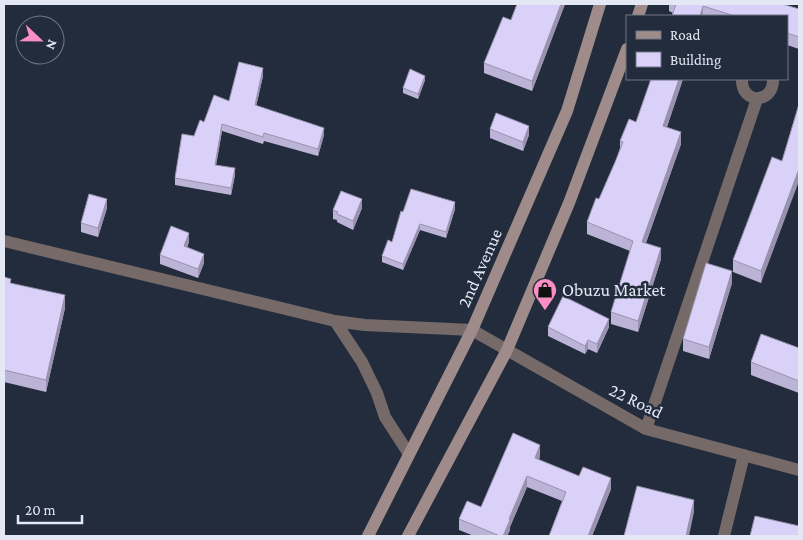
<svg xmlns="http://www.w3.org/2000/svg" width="803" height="540" viewBox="0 0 803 540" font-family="'Crimson Pro',serif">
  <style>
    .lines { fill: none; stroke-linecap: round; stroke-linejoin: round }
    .street { stroke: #766a68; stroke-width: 12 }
    .secondary { stroke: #9f8c8a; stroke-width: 12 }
    .wall { fill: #bbb4d6 }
    .shaded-wall { fill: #9992ae }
    .building { fill: #dad1f9; stroke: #9992ae }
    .labels { text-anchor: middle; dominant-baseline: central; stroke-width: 5; stroke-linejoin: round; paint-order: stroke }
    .street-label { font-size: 18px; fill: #e3e8f4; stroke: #232c3d }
    .poi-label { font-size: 18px; fill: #e3e8f4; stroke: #232c3d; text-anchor: start }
  </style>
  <rect width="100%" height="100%" fill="#232c3d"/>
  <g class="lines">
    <path class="street" d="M 742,79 C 741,105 774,104 773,79
      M 4,241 L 335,321 L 365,325 L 472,330 L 646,429 L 799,470
      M 335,321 L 362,362 L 377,393 L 385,417 L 409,454
      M 646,429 L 757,99
      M 724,536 L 744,455"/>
    <path class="secondary" d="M 638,16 L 642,4
      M 368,536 L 472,330 L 567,111 L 600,4
      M 408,536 L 507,350 L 569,203 L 627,49"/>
  </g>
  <path class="wall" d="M 517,4 L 565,4 L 532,91 L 484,73 L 484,63 L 511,20 Z
    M 669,4 L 782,4 L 799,9 L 799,49 L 787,45 L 787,16 L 672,16 L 673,13 L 669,11 Z
    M 263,76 L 256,106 L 324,135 L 318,156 L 264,141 L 263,144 L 222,131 L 216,165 L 235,175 L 231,195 L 175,185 L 175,178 L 194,136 L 204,122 L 229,101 Z
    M 683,79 L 667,127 L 681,144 L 646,243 L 661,259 L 638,332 L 611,324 L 611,312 L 630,251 L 587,234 L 587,222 L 599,199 L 616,160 L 620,148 L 620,141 L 636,122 Z
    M 425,80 L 418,99 L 403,93 L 403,88 Z
    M 490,129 L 529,135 L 523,151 L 490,138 Z
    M 782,161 L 761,283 L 733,272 L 733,260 Z
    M 107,208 L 98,237 L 81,232 L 81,223 Z
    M 362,208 L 353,230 L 337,222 L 337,220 L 333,219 L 333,210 Z
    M 455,209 L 446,238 L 420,230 L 403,270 L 382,262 L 382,256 L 392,242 L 403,212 Z
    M 189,242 L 187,248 L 204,263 L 198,278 L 160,264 L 160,255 Z
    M 4,277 L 11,283 L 65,308 L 46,392 L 4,382 Z
    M 732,283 L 709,359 L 683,351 L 683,339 Z
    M 548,327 L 609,327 L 597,353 L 588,349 L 585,354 L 548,336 Z
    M 799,348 L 799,393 L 751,375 L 751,362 Z
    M 540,455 L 539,460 L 611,489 L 592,536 L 549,536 L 562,501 L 527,487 L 510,527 L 510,530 L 507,536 L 474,536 L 459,530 L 459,519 L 481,507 Z"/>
  <path class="shaded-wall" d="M 561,4 L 565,4 L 532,91 L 532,81 Z
    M 703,6 L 703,16 L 700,16 Z
    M 263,68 L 263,76 L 255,112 L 255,105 Z
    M 425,76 L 425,80 L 418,99 L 418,94 Z
    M 679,79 L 683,79 L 663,138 L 663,126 Z
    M 222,124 L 222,131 L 215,172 L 215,165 Z
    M 529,126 L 529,135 L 523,151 L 523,142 Z
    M 324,128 L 324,135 L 318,156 L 318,149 Z
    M 681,132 L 681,144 L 642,253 L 642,242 Z
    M 235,168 L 235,175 L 231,195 L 231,188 Z
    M 799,169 L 799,181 L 761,283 L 761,271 Z
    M 107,199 L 107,208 L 98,237 L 98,228 Z
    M 362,199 L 362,208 L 353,230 L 353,221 Z
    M 455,202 L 455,209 L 446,238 L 446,232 Z
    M 420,224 L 420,230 L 403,270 L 403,264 Z
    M 189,233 L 189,242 L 184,255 L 184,246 Z
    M 661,248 L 661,259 L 638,332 L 638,321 Z
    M 204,254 L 204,263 L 198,278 L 198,269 Z
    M 732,271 L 732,283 L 709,359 L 709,347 Z
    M 65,295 L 65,308 L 46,392 L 46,380 Z
    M 609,319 L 609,327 L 597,353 L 597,344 Z
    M 588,340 L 588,349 L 585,354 L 585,346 Z
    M 540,445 L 540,455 L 535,469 L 535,458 Z
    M 527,476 L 527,487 L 510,527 L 510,530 L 507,536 L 503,536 L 509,519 Z
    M 611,478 L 611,489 L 592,536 L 588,536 Z
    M 694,500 L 694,512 L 689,536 L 686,536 Z"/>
  <path class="building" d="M 517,4 L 561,4 L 532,81 L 484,63 L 503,17 L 511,20 Z
    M 676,4 L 782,4 L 799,9 L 799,37 L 787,33 L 787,16 L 735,16 L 703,6 L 700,16 L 672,16 Z
    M 239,62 L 263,68 L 255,105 L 324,128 L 318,149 L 264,133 L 263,137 L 222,124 L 215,165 L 235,168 L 231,188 L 175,178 L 182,134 L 194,136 L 200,120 L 204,122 L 214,95 L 229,101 Z
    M 410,69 L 425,76 L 418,94 L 403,88 Z
    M 651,79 L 679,79 L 663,126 L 681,132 L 642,242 L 661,248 L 638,321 L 611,312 L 633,241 L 587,222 L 596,198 L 599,199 L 616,160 L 623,142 L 620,141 L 629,119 L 636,122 Z
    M 799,104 L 799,169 L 761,271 L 733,260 L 772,157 L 782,161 Z
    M 496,113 L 529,126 L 523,142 L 490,129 Z
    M 411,189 L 455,202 L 446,232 L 420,224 L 403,264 L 382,256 L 388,240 L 392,242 L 401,211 L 403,212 Z
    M 341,191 L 362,199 L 353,221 L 337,214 L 338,212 L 333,210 Z
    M 89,194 L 107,199 L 98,228 L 81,223 Z
    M 171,226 L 189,233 L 184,246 L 204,254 L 198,269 L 160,255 Z
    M 706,263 L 732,271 L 709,347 L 683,339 Z
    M 4,277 L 11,279 L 10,283 L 65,295 L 46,380 L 4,370 Z
    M 563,296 L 609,319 L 597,344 L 588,340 L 585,346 L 548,327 Z
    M 761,334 L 799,348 L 799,381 L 751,362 Z
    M 513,433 L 540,445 L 535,458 L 579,476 L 583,467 L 611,478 L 588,536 L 549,536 L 566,492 L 527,476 L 509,519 L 510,520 L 503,536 L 500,536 L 459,519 L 467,501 L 481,507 Z
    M 637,486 L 694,500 L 686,536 L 624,536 Z
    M 755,516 L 799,526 L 799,536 L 750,536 Z"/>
  <defs>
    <g id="shop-pin" transform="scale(1.25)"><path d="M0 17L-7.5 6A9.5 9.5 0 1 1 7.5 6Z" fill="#fb8fc5" stroke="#232c3d"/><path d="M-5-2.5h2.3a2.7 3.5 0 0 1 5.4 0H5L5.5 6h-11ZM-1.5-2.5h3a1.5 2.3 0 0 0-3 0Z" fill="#111"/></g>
  </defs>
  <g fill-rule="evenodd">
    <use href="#shop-pin" x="545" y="290"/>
  </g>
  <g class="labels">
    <g class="street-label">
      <text transform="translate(480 268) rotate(-66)">2nd Avenue</text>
      <text transform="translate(636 401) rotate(26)">22 Road</text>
    </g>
    <g class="poi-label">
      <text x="562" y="290">Obuzu Market</text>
    </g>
  </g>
  <rect width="803" height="540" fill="none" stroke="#e3e8f4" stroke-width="10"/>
  <rect x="626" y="15" width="162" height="65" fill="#232c3d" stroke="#707786"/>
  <rect x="636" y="31" width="25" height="8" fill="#9f8c8a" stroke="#707786"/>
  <text x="670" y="40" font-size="15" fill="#e3e8f4">Road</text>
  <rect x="636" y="52" width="25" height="15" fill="#dad1f9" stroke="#707786"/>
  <text x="670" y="65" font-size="15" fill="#e3e8f4">Building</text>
  <g transform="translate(40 40) rotate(112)"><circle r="24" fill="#232c3d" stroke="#707786"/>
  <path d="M0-4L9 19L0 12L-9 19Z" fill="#fb8fc5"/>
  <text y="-8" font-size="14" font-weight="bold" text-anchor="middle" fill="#e3e8f4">N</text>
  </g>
  <path d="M18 515v8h64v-8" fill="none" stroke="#e3e8f4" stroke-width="2.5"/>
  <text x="25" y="515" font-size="15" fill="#e3e8f4" stroke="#232c3d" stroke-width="4" paint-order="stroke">20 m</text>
</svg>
